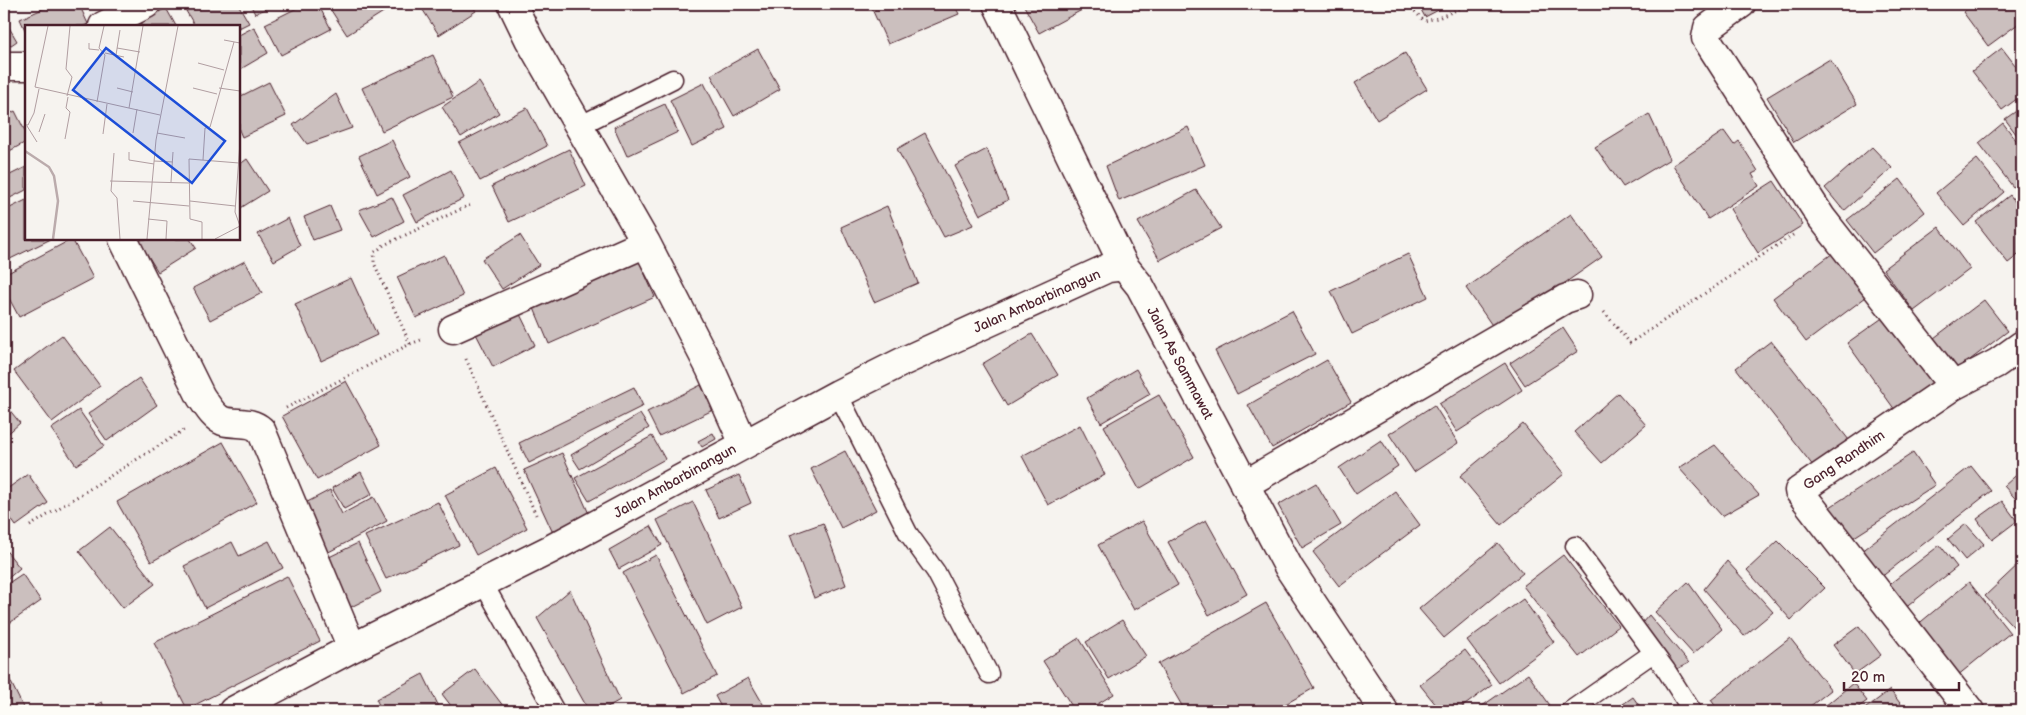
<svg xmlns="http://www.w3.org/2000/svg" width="2026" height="715" viewBox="0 0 2026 715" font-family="'Balsamiq Sans',sans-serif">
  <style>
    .building { fill: #cbbfbe; stroke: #4a1f2b }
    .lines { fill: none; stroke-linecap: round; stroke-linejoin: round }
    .service-casing { stroke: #4a1f2b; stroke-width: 21 }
    .minor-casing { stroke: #4a1f2b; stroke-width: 31 }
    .path { stroke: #4a1f2b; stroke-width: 3; stroke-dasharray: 1 4; stroke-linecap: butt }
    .service { stroke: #fdfcf7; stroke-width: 18 }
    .minor { stroke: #fdfcf7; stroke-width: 28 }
    .labels { text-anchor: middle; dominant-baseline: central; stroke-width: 4.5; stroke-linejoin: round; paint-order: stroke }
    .street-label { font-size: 14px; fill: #4a1f2b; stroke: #fdfcf7 }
    .inset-river { fill: none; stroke: #bbabac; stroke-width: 2.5 }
    .inset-road { fill: none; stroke: #b19ea1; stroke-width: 1 }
    .view { fill: #1d4ed8; fill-opacity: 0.15; stroke: #1d4ed8; stroke-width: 2.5 }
    .inset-edge { fill: none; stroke: #4a1f2b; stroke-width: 2.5 }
  </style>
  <rect width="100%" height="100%" fill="#f6f3ef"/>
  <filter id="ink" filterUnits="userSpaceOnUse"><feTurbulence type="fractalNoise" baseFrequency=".02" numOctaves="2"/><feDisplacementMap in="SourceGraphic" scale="10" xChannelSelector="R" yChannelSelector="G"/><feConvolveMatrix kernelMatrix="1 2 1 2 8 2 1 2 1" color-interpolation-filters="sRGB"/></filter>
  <g filter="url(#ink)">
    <path class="building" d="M 54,4 L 79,4 L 88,24 L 83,26 L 26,26 L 26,32 L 20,19 Z
      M 198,4 L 238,4 L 249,23 L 239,28 L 239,26 L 195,26 L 186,11 Z
      M 250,4 L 275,4 L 255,14 Z
      M 305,4 L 318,4 L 331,29 L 281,55 L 265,24 Z
      M 327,4 L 396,4 L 347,35 Z
      M 419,4 L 471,4 L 476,11 L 439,35 Z
      M 879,4 L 954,4 L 959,14 L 888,44 L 871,7 Z
      M 1023,4 L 1093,4 L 1039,33 Z
      M 1418,4 L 1450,4 L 1425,17 Z
      M 1974,4 L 2022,4 L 2022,21 L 1988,46 L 1963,12 Z
      M 166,8 L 176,26 L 134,26 Z
      M 4,19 L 17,41 L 4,50 Z
      M 254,27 L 268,53 L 239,70 L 239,35 Z
      M 2002,48 L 2022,74 L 2022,95 L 2002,110 L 1972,71 Z
      M 758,49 L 780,89 L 734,116 L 711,75 Z
      M 1405,53 L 1427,89 L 1377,120 L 1355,83 Z
      M 433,55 L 453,97 L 382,131 L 362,88 Z
      M 1830,59 L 1857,104 L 1794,142 L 1767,97 Z
      M 269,82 L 286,116 L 242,137 L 239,130 L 239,97 Z
      M 479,82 L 499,113 L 461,137 L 442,107 Z
      M 704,83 L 727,129 L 692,146 L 670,100 Z
      M 336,94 L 352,128 L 307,144 L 293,125 Z
      M 665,104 L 678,132 L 627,156 L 614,127 Z
      M 2022,107 L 2022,142 L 2005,119 Z
      M 527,108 L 547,146 L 480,181 L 459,143 Z
      M 15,111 L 26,133 L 26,142 L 4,154 L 4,117 Z
      M 1649,114 L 1670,159 L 1623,187 L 1595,147 Z
      M 2003,123 L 2022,148 L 2022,181 L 2013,187 L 1979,143 Z
      M 1188,127 L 1205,165 L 1119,201 L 1106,166 Z
      M 1724,131 L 1734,145 L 1739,141 L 1758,171 L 1752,174 L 1759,186 L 1708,219 L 1673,165 Z
      M 925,133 L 973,225 L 944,237 L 897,149 Z
      M 392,140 L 410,177 L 377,194 L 359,156 Z
      M 1872,147 L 1892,168 L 1844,211 L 1825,188 Z
      M 569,149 L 586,186 L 509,222 L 492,186 Z
      M 987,149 L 1008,200 L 980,215 L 955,166 Z
      M 247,159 L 268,191 L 239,209 L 239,165 Z
      M 1977,159 L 2004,192 L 1964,226 L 1936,193 Z
      M 26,167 L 26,190 L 4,201 L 4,178 Z
      M 451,170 L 464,198 L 417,222 L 403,195 Z
      M 1900,179 L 1925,212 L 1873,253 L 1847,220 Z
      M 1774,181 L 1803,225 L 1758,253 L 1730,209 Z
      M 1196,190 L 1221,228 L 1160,260 L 1138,222 Z
      M 2010,195 L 2022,211 L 2022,252 L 2008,263 L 1976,222 Z
      M 392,197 L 404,221 L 374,237 L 359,210 Z
      M 26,200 L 26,239 L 51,239 L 4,262 L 4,211 Z
      M 330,206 L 340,230 L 313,240 L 304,217 Z
      M 887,206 L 918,283 L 874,302 L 841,227 Z
      M 1571,214 L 1602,257 L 1496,331 L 1466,288 Z
      M 288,218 L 300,246 L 274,261 L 258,234 Z
      M 1939,227 L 1970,269 L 1914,311 L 1883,269 Z
      M 520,235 L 539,265 L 502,289 L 482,259 Z
      M 72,239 L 93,278 L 19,317 L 4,289 L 4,275 Z
      M 143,239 L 190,239 L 196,248 L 158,272 L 139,241 Z
      M 1833,253 L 1866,297 L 1806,342 L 1773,298 Z
      M 636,254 L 655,297 L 549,344 L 531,301 Z
      M 1408,254 L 1428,297 L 1352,334 L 1331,291 Z
      M 444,255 L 463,296 L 416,318 L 397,277 Z
      M 245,261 L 262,293 L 210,320 L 193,288 Z
      M 351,278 L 377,335 L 321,361 L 295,304 Z
      M 1984,300 L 2008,331 L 1958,369 L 1934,338 Z
      M 515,304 L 535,345 L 493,367 L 472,326 Z
      M 1292,311 L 1315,354 L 1237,394 L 1215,351 Z
      M 1888,314 L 1941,387 L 1900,417 L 1847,343 Z
      M 1563,328 L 1578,351 L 1525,385 L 1510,363 Z
      M 1032,334 L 1058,375 L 1007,406 L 982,364 Z
      M 62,335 L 100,386 L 52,422 L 14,371 Z
      M 1771,341 L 1849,440 L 1814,467 L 1736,368 Z
      M 1327,360 L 1351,402 L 1272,448 L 1248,405 Z
      M 1505,363 L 1522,390 L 1457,432 L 1439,404 Z
      M 1136,369 L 1150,394 L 1101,423 L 1087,398 Z
      M 139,378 L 157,405 L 107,441 L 88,414 Z
      M 346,381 L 381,445 L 317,480 L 282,416 Z
      M 701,385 L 713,410 L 659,436 L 647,412 Z
      M 634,387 L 643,406 L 529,463 L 519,443 Z
      M 1618,393 L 1646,425 L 1602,463 L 1574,432 Z
      M 1159,395 L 1194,457 L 1139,489 L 1104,426 Z
      M 4,403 L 20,423 L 4,437 Z
      M 1434,405 L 1458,443 L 1414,472 L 1389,434 Z
      M 79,410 L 104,446 L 76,465 L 51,429 Z
      M 640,414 L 649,428 L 580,469 L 571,455 Z
      M 1523,424 L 1564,474 L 1501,525 L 1460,476 Z
      M 1080,425 L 1105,475 L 1048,505 L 1022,456 Z
      M 713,433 L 716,439 L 702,447 L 698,441 Z
      M 652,436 L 665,459 L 589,501 L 575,478 Z
      M 1381,440 L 1398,466 L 1356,494 L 1339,468 Z
      M 223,442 L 257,502 L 151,562 L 117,502 Z
      M 1715,445 L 1759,495 L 1722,516 L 1679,468 Z
      M 845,451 L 876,510 L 841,528 L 811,469 Z
      M 562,453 L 590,516 L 553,533 L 524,470 Z
      M 1913,453 L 1935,485 L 1848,541 L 1827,509 Z
      M 1971,466 L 1991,491 L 1880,578 L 1860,552 Z
      M 496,468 L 527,528 L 476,555 L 445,495 Z
      M 2022,470 L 2022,506 L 2004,486 Z
      M 361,472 L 372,494 L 344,509 L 332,488 Z
      M 28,474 L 48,503 L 16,526 L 4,509 L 4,491 Z
      M 739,475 L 751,503 L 719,518 L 706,490 Z
      M 1316,483 L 1341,525 L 1302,548 L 1278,505 Z
      M 330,490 L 342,514 L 374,497 L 387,521 L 323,555 L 298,507 Z
      M 1395,491 L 1420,525 L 1339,586 L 1313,552 Z
      M 2002,501 L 2017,521 L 1992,540 L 1977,519 Z
      M 438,502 L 459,545 L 386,579 L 365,536 Z
      M 693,502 L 742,607 L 707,625 L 657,520 Z
      M 1206,520 L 1247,594 L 1209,615 L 1168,542 Z
      M 1142,521 L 1178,585 L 1134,610 L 1098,545 Z
      M 823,523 L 846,585 L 814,598 L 790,535 Z
      M 1966,524 L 1984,544 L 1965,560 L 1948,539 Z
      M 651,526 L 662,545 L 619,569 L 609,550 Z
      M 110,527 L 155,584 L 123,608 L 79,551 Z
      M 269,541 L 283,568 L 205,608 L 184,566 L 232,542 L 239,556 Z
      M 1778,541 L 1825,588 L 1791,620 L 1747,570 Z
      M 358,543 L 381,592 L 347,609 L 323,560 Z
      M 1498,543 L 1523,573 L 1444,638 L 1419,609 Z
      M 1940,545 L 1957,567 L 1904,609 L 1887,586 Z
      M 4,548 L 20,568 L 4,582 Z
      M 656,555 L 717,676 L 684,693 L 623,573 Z
      M 1563,555 L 1619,626 L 1579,657 L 1523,586 Z
      M 1727,561 L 1773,612 L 1744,636 L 1704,589 Z
      M 2022,561 L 2022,636 L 1985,596 Z
      M 22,574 L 41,601 L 4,627 L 4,586 Z
      M 287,576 L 320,641 L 187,709 L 154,643 Z
      M 1688,582 L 1722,629 L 1693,654 L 1655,612 Z
      M 1969,582 L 2010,633 L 1957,676 L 1916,626 Z
      M 570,590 L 620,700 L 600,711 L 589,711 L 537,618 Z
      M 1523,599 L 1554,642 L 1499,683 L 1467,640 Z
      M 1266,603 L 1314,688 L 1273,711 L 1185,711 L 1158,664 Z
      M 1649,615 L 1689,663 L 1677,669 L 1641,624 Z
      M 1122,620 L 1146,656 L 1109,679 L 1086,642 Z
      M 1859,626 L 1881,655 L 1855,674 L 1833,645 Z
      M 1079,638 L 1114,694 L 1086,711 L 1075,711 L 1043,661 Z
      M 1790,638 L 1831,690 L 1804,711 L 1719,711 L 1711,700 Z
      M 1465,650 L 1492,685 L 1457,711 L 1441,711 L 1420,685 Z
      M 4,668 L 25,711 L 4,711 Z
      M 475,669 L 507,711 L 455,711 L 442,694 Z
      M 423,674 L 441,711 L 382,711 L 376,699 Z
      M 1528,674 L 1554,711 L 1475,711 Z
      M 748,678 L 767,711 L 723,711 L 715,696 Z
      M 1853,683 L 1867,701 L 1853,711 L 1819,711 Z
      M 1890,690 L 1906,711 L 1862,711 Z
      M 1633,697 L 1643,711 L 1613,711 Z
      M 102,702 L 106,711 L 83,711 Z"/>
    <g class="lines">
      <g class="service-casing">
        <path id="service" d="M 579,126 L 673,79
          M 838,394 L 908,533 L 936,572 L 989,674
          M 1575,546 L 1666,670 L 1692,711
          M 483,583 L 555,711
          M 1570,711 L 1653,653"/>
      </g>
      <g class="minor-casing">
        <path id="minor" d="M 512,4 L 529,39 L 646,243 L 710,368 L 744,444
          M 997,4 L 1124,266 L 1140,286 L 1289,568 L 1384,711
          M 1741,4 L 1708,28 L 1706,38 L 1821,217 L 1953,386
          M 103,26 L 146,4
          M 4,66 L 26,66
          M 123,239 L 201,397 C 207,405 213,417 223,421 C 237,425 250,420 261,430 L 352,648
          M 453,329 L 646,243
          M 1244,485 L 1565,299 L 1577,295
          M 233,711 L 352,648 L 551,549 L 838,394 L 904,361 L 1108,268 L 1124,266
          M 1970,711 L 1799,491 L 1953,386 L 1997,363 L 2022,345"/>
      </g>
      <path class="path" d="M 1408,4 L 1424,21 L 1438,18 L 1470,4
        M 1604,312 L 1630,343 L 1793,235
        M 410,344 L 374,263 L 374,253 L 384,245 L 470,205
        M 466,359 L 537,517
        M 286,408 L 410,344 L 421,340
        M 30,526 L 184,430
        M 2019,711 L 2022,709"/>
      <use href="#service" class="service"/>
      <use href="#minor" class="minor"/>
    </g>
  </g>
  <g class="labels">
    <g class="street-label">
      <text transform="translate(1037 301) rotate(-24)">Jalan Ambarbinangun</text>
      <text transform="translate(1180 363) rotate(62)">Jalan As Sammawat</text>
      <text transform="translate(1844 460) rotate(-34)">Gang Randhim</text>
      <text transform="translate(675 481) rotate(-29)">Jalan Ambarbinangun</text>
    </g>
  </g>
  <g transform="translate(25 25)">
    <rect width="215" height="215" fill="#f6f3ef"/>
    <path class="inset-river" d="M 0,126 L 24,142 L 29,151 L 33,176 L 28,214"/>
    <path class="inset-road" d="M 23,1 L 10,62 L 135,90M 199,15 L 215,18M 64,18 L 64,24 L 74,25M 92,23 L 115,27M 80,28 L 99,32M 91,30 L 95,5M 173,38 L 199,45M 92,63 L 108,67M 168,63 L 192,69M 194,63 L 215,66M 42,71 L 47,52 L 41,44 L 45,1M 72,77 L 80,30 L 74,23 L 79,1M 104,83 L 118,1M 0,100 L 3,100 L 9,88 L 14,64M 2,101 L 12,117M 14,107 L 20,89M 108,108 L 112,84M 132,108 L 160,113M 78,109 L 82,79M 40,114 L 45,87 L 41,83 L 43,72M 215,117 L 210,187 L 215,201M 104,127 L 104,135 L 129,139M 89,128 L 86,166 L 92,173 L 95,214M 178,135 L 180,103 L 185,102 L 209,17M 129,136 L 148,137M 85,156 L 164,158M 146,157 L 148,127M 108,176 L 164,181M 165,176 L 210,181M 123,194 L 142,196 L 141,214M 122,214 L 131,115 L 153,1M 177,214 L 177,197 L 165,194 L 164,134 L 214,138M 190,214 L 215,201"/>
    <path class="view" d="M 81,23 L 200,116 L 167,158 L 48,65 Z"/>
    <rect width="215" height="215" class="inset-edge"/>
  </g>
  <rect width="2026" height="715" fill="none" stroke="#fdfcf7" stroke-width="20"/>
  <rect x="10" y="10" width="2006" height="695" fill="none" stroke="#4a1f2b" stroke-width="2" filter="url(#ink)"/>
  <path d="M1844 682v8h115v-8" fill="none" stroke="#4a1f2b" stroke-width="2.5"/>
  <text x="1851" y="682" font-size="15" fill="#4a1f2b" stroke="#fdfcf7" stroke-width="4" paint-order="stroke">20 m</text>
</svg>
